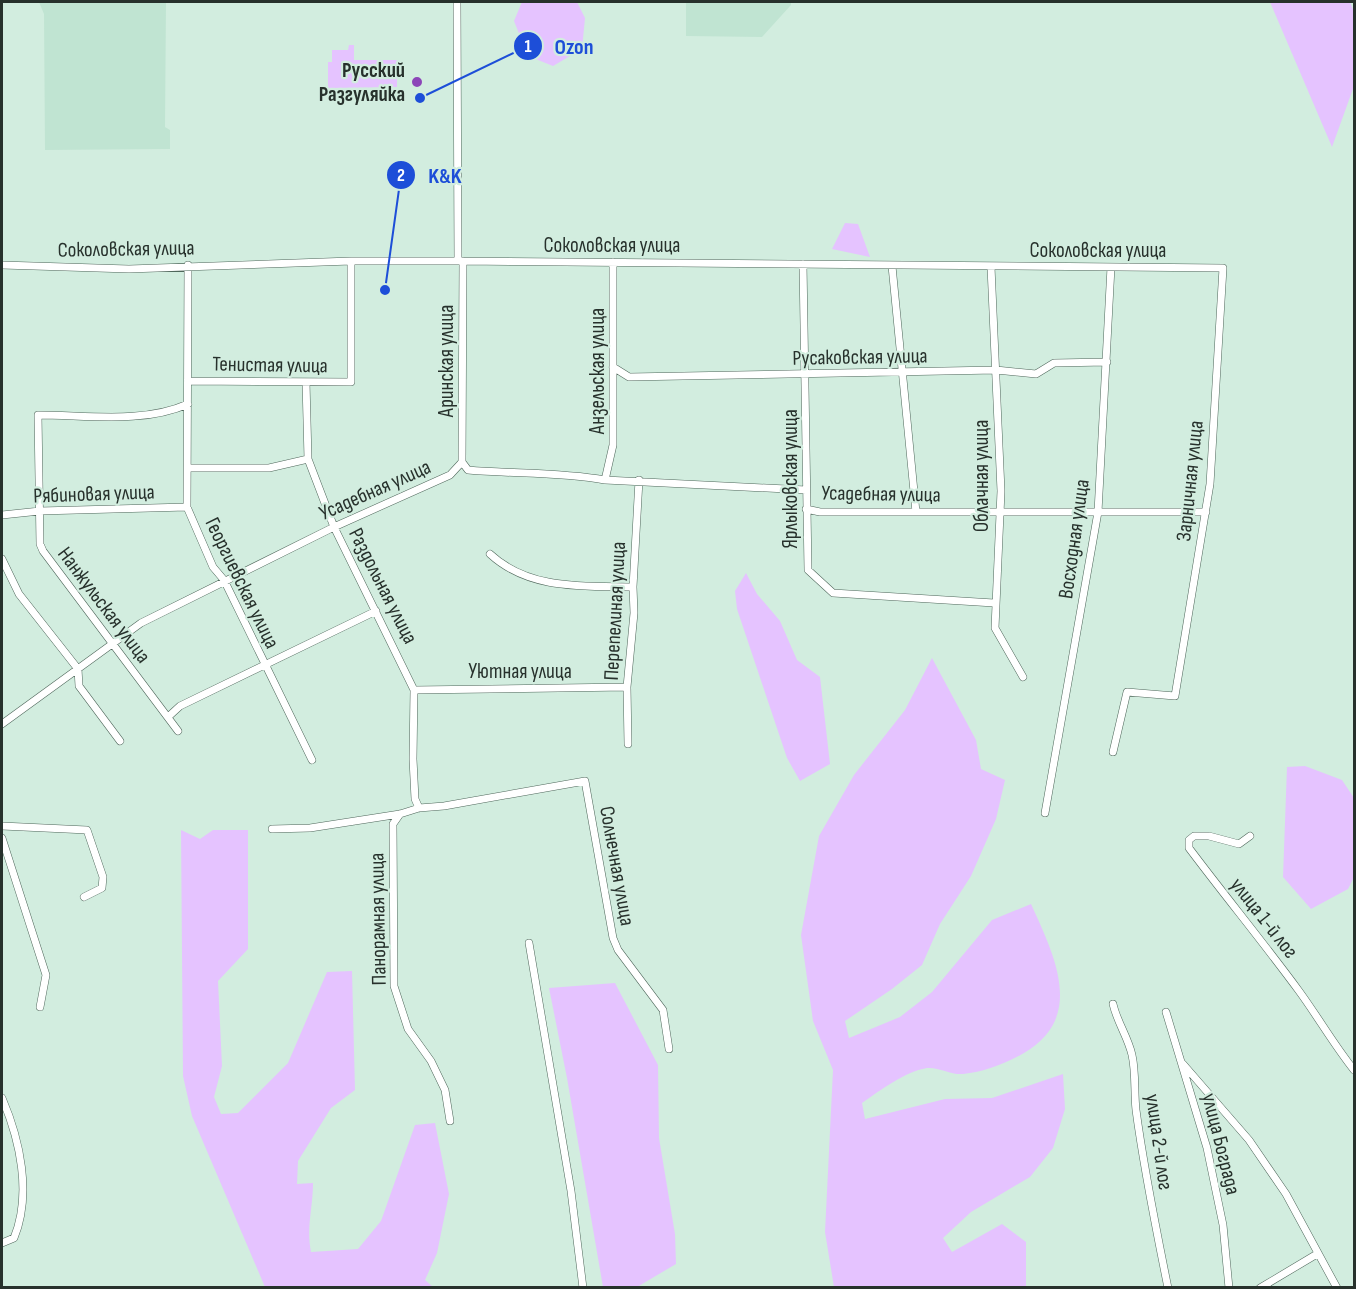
<svg xmlns="http://www.w3.org/2000/svg" width="1356" height="1289" viewBox="0 0 1356 1289" font-family="'Sofia Sans Condensed',sans-serif">
  <style>
    .built { fill: #c0e4d2 }
    .green { fill: #e5c3ff }
    .lines { fill: none; stroke-linecap: round; stroke-linejoin: round }
    .minor-casing { stroke: #4f675b; stroke-width: 8 }
    .minor { stroke: #fff; stroke-width: 7 }
    .poi-dot { fill: #8c45b8; stroke: #d2eddf; stroke-width: 2 }
    .labels { text-anchor: middle; dominant-baseline: central; stroke-width: 4.5; stroke-linejoin: round; paint-order: stroke }
    .poi-label { font-size: 21px; font-weight: bold; fill: #27312c; stroke: #d2eddf; text-anchor: end }
    .street-label { font-size: 21px; fill: #27312c; stroke: #d2eddf }
    .leader { fill: none; stroke: #1d4ed8; stroke-width: 2 }
    .callout-dot { fill: #1d4ed8; stroke: #d2eddf; stroke-width: 2 }
    .mark-label { font-size: 18px; text-anchor: middle; font-weight: bold; fill: #fff }
    .callout-label { font-size: 22px; text-anchor: middle; font-weight: bold; fill: #1d4ed8; stroke: #d2eddf; stroke-width: 4.5; stroke-linejoin: round; paint-order: stroke }
  </style>
  <rect width="100%" height="100%" fill="#d2eddf"/>
  <path class="built" d="M 39,2 L 166,2 L 165,127 L 170,130 L 170,149 L 45,150 L 44,14 Z
    M 686,2 L 791,2 L 791,5 L 762,37 L 686,36 Z"/>
  <path class="green" d="M 522,2 L 577,2 L 585,18 L 582,49 L 553,66 L 528,56 L 514,21 Z
    M 1270,2 L 1350,2 L 1354,12 L 1354,86 L 1332,147 Z
    M 349,45 L 354,45 L 354,60 L 397,60 L 397,87 L 328,88 L 328,62 L 332,62 L 332,50 L 348,50 Z
    M 845,223 L 858,224 L 870,257 L 832,249 Z
    M 746,573 L 757,594 L 780,621 L 797,660 L 820,677 L 830,764 L 800,781 L 787,758 L 737,609 L 735,591 Z
    M 932,658 L 976,740 L 981,769 L 1005,780 L 996,819 L 971,876 L 940,924 L 922,965 L 892,989 L 845,1021 L 849,1038 L 900,1017 L 932,992 L 992,920 L 1031,904 C 1054,955 1086,1017 1024,1053 C 1006,1063 984,1072 963,1074 C 951,1075 939,1067 927,1068 C 904,1072 881,1090 862,1103 L 865,1119 L 945,1099 L 992,1098 L 1063,1074 L 1065,1109 L 1053,1148 L 1030,1177 L 971,1212 L 943,1238 L 952,1252 L 1002,1224 L 1026,1242 L 1026,1287 L 834,1287 L 825,1232 L 833,1070 L 813,1021 L 801,935 L 819,836 L 854,775 L 905,710 Z
    M 1305,766 L 1342,780 L 1354,798 L 1354,877 L 1348,889 L 1311,909 L 1283,877 L 1287,767 Z
    M 181,830 L 200,839 L 213,830 L 248,830 L 248,949 L 218,981 L 222,1066 L 214,1097 L 221,1114 L 238,1113 L 288,1063 L 327,972 L 352,971 L 355,1090 L 331,1108 L 298,1161 L 297,1184 L 313,1183 C 313,1208 306,1227 311,1252 L 358,1249 L 381,1221 L 415,1125 L 435,1123 L 449,1194 L 437,1253 L 425,1280 L 433,1287 L 265,1287 L 192,1116 L 183,1076 Z
    M 615,983 L 658,1065 L 659,1138 L 675,1234 L 676,1264 L 637,1287 L 603,1287 L 567,1078 L 549,988 Z"/>
  <g class="lines">
    <g class="minor-casing">
      <path id="minor" d="M 457,2 L 458,261
        M 803,264 L 808,570 L 833,593 L 994,603
        M 2,265 L 129,269 L 351,261 L 463,261 L 1223,268 L 1210,484 L 1175,696 L 1127,692 L 1113,752
        M 188,265 L 187,507 L 213,567 L 224,580 L 312,760
        M 892,266 L 916,512
        M 991,267 L 1001,491 L 995,628 L 1023,677
        M 613,367 L 629,377 L 996,370 L 1036,374 L 1054,363 L 1107,362
        M 188,381 L 351,382 L 351,261
        M 306,382 L 308,459 L 334,527 L 414,690 L 413,759 L 415,799 L 419,808
        M 462,462 L 468,470 C 514,474 560,472 605,480 L 806,490
        M 462,462 L 463,261
        M 189,468 L 269,468 L 308,459
        M 605,480 L 613,445 L 613,262
        M 806,509 L 820,512 L 1206,512
        M 2,515 L 40,511 L 187,507
        M 490,554 C 529,590 583,586 633,587
        M 2,559 L 19,594 L 78,669 L 79,686 L 120,741
        M 414,690 L 627,687
        M 168,717 L 180,706 L 376,611
        M 2,724 L 141,623 L 334,527 L 450,475 L 462,462
        M 178,731 L 43,551 L 40,544 L 38,415 C 87,415 143,424 188,404
        M 628,744 L 627,687 L 634,613 L 633,587 L 639,480
        M 1045,813 L 1098,512 L 1111,267
        M 400,814 L 393,824 L 394,986 L 408,1029 L 431,1061 L 445,1090 L 450,1121
        M 2,826 L 87,830 L 103,877 L 102,888 L 84,897
        M 272,829 L 310,828 L 400,814 L 419,808 L 444,806 L 585,781 L 613,938 L 618,950 L 663,1010 L 669,1049
        M 1250,836 L 1239,844 L 1209,836 L 1194,836 L 1189,840 L 1189,848 C 1225,896 1263,942 1299,991 C 1318,1017 1334,1045 1354,1070
        M 2,838 L 46,975 L 40,1007
        M 529,943 L 571,1191 L 583,1288
        M 1113,1004 C 1117,1022 1128,1037 1132,1055 C 1136,1073 1134,1092 1136,1110 C 1144,1170 1156,1229 1168,1288
        M 1166,1012 L 1207,1148 L 1223,1225 L 1229,1288
        M 1183,1064 L 1249,1140 L 1286,1194 L 1337,1288
        M 2,1098 C 20,1140 32,1194 14,1238 L 2,1243
        M 1260,1288 L 1317,1254"/>
    </g>
    <use href="#minor" class="minor"/>
  </g>
  <circle class="poi-dot" cx="417" cy="82" r="6"/>
  <g class="labels">
    <g class="poi-label">
      <text x="405" y="70">Русский<tspan x="405" dy="24">Разгуляйка</tspan></text>
    </g>
    <g class="street-label">
      <text x="612" y="245">Соколовская улица</text>
      <text transform="translate(126 249) rotate(-1)">Соколовская улица</text>
      <text x="1098" y="250">Соколовская улица</text>
      <text transform="translate(860 357) rotate(-1)">Русаковская улица</text>
      <text transform="translate(446 361) rotate(-90)">Аринская улица</text>
      <text transform="translate(270 365) rotate(1)">Тенистая улица</text>
      <text transform="translate(597 371) rotate(-90)">Анзельская улица</text>
      <text transform="translate(981 476) rotate(-90)">Облачная улица</text>
      <text transform="translate(790 479) rotate(-90)">Ярлыковская улица</text>
      <text transform="translate(1190 481) rotate(-84)">Зарничная улица</text>
      <text transform="translate(375 490) rotate(-24)">Усадебная улица</text>
      <text transform="translate(94 494) rotate(-2)">Рябиновая улица</text>
      <text transform="translate(881 494) rotate(1)">Усадебная улица</text>
      <text transform="translate(1074 539) rotate(-82)">Восходная улица</text>
      <text transform="translate(242 583) rotate(64)">Георгиевская улица</text>
      <text transform="translate(383 586) rotate(63)">Раздольная улица</text>
      <text transform="translate(104 605) rotate(53)">Нанжульская улица</text>
      <text transform="translate(615 611) rotate(-87)">Перепелиная улица</text>
      <text x="520" y="671">Уютная улица</text>
      <text transform="translate(617 866) rotate(80)">Солнечная улица</text>
      <text transform="translate(1264 918) rotate(52)">улица 1-й лог</text>
      <text transform="translate(378 919) rotate(-91)">Панорамная улица</text>
      <text transform="translate(1159 1142) rotate(82)">улица 2-й лог</text>
      <text transform="translate(1221 1144) rotate(76)">улица Бограда</text>
    </g>
  </g>
  <path class="leader" d="M420 98L528 46M385 290L401 175"/>
  <g class="callout-dot">
    <circle cx="420" cy="98" r="6"/>
    <circle cx="385" cy="290" r="6"/>
    <circle cx="528" cy="46" r="15"/>
    <circle cx="401" cy="175" r="15"/>
  </g>
  <g class="mark-label">
    <text x="528" y="52">1</text>
    <text x="401" y="181">2</text>
  </g>
  <g class="callout-label">
    <text x="574" y="54">Ozon</text>
    <text x="445" y="183">K&amp;K</text>
  </g>
  <rect width="1356" height="1289" fill="none" stroke="#27312c" stroke-width="6"/>
</svg>
